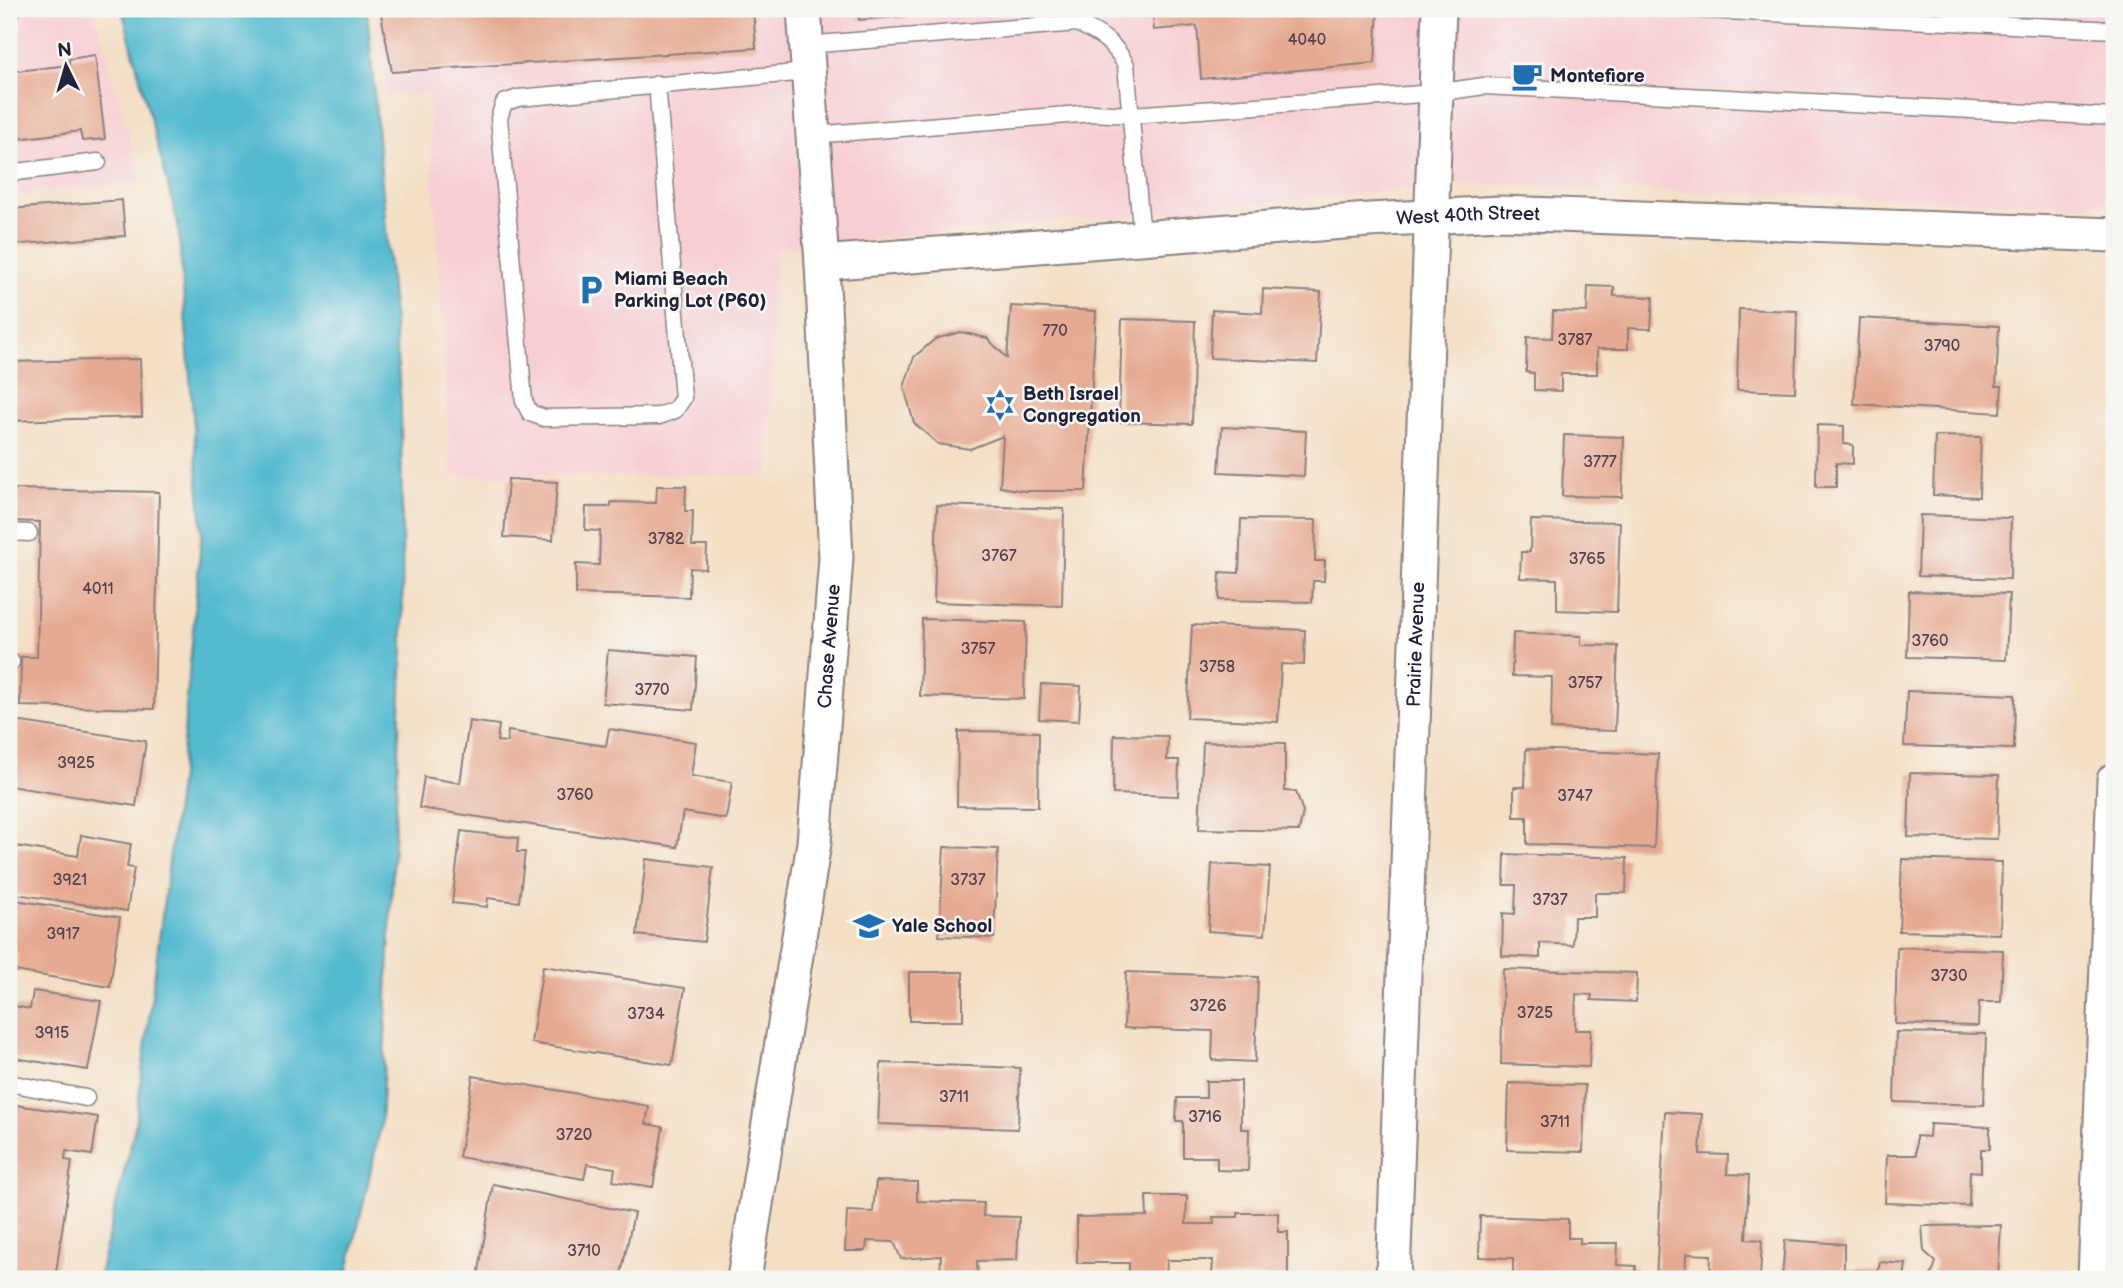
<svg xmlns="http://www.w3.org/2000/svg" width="2123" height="1288" viewBox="0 0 2123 1288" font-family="'Balsamiq Sans',sans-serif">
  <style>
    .built { fill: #f7cfd3 }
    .water { fill: #52bacf; stroke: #3a6e85; stroke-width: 2 }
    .building { fill: #e6aa92 }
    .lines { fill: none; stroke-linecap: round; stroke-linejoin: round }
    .service-casing { stroke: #8b8080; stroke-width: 19 }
    .minor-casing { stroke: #8b8080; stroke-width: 37 }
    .service { stroke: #fff; stroke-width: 16 }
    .minor { stroke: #fff; stroke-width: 33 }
    .labels { text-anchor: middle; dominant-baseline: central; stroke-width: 5; stroke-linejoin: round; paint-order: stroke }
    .number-label { font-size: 16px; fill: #534451 }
    .poi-label { font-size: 19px; font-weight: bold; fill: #22223b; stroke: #f6f6f2; text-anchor: start }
    .street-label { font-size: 19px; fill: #22223b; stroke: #f6f6f2 }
  </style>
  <rect width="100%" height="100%" fill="#f6f6f2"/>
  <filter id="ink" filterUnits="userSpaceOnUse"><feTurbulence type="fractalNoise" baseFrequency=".0143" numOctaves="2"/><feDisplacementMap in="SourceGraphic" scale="14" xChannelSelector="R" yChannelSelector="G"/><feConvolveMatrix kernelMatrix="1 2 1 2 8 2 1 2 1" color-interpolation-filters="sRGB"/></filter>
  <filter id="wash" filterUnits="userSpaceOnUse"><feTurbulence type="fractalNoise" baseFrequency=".00686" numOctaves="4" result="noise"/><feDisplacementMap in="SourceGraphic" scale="28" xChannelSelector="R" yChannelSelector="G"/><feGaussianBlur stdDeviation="1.57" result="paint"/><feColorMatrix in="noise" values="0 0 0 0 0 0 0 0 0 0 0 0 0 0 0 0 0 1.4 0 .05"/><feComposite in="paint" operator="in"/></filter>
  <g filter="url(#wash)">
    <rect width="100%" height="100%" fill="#f4dfc4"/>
    <path class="built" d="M 9,9 L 94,9 L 142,182 L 9,196 Z
      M 375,9 L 2114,9 L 2114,206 L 1466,184 L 775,248 L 768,475 L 451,476 L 428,95 L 388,96 Z"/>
    <path class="water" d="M 122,9 L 367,9 L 401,404 L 403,649 L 381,1125 L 346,1279 L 98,1279 L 135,1127 L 180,776 L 202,530 L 178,224 Z"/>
    <g id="blocks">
      <path class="building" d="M 380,9 L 753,9 L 756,48 L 392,72 Z
        M 858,9 L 965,9 L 966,11 L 859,20 Z
        M 1133,9 L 1378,9 L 1375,63 L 1201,79 L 1197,26 L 1154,30 L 1153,14 L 1133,16 Z
        M 95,55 L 105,139 L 82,141 L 80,131 L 9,140 L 9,72 L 69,65 L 69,59 Z
        M 122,200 L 125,236 L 9,245 L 9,209 Z
        M 1588,286 L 1614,287 L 1614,296 L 1653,297 L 1651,329 L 1628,328 L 1628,349 L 1597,349 L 1597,374 L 1561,374 L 1561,391 L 1534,390 L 1534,373 L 1526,372 L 1527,337 L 1552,338 L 1553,311 L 1587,312 Z
        M 1263,289 L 1321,292 L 1317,363 L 1210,358 L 1212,310 L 1262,313 Z
        M 1011,306 L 1096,311 L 1086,491 L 1024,491 L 1000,487 L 1003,436 L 970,449 L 938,444 L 914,423 L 904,387 L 914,357 L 935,339 L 961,332 L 987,338 L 1007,358 Z
        M 1739,309 L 1797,311 L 1795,392 L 1737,390 Z
        M 1859,318 L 1999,326 L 1996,386 L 2002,386 L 2000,413 L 1854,404 Z
        M 1122,319 L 1195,321 L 1192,424 L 1119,422 Z
        M 140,359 L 142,417 L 9,421 L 9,362 Z
        M 1817,425 L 1844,426 L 1844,444 L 1853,445 L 1853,464 L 1836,463 L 1836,487 L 1816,487 Z
        M 1222,427 L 1306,431 L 1304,476 L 1219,472 Z
        M 1564,435 L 1624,437 L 1622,497 L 1562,496 Z
        M 1935,436 L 1981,437 L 1979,497 L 1933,495 Z
        M 508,479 L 557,482 L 553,540 L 504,537 Z
        M 657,486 L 686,486 L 685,511 L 693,511 L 692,546 L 707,546 L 706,569 L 690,568 L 689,597 L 576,594 L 576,564 L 599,565 L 600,531 L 585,530 L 586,507 L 611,507 L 611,502 L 656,503 Z
        M 13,489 L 159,492 L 154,709 L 20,706 L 21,657 L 37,657 L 40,522 L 12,521 Z
        M 937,505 L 1064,509 L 1062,606 L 934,602 Z
        M 1920,515 L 2011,518 L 2010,579 L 1918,576 Z
        M 1241,519 L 1316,520 L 1315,561 L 1325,561 L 1324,581 L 1313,581 L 1312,602 L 1219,600 L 1220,572 L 1239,573 Z
        M 1531,520 L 1620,522 L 1617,612 L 1557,610 L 1557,579 L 1520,578 L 1521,552 L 1530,552 Z
        M 1909,591 L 2009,594 L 2006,660 L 1907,657 Z
        M 922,619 L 1026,622 L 1024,699 L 920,696 Z
        M 1192,625 L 1305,630 L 1304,665 L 1281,664 L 1278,722 L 1187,718 Z
        M 1513,633 L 1581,636 L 1581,645 L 1618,646 L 1615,731 L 1551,729 L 1552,677 L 1512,676 Z
        M 608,650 L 697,657 L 693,710 L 603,703 Z
        M 1041,684 L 1081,686 L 1079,721 L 1039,719 Z
        M 1907,691 L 2015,695 L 2014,749 L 1904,746 Z
        M 9,720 L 146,741 L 136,806 L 9,786 Z
        M 469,721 L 499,725 L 497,741 L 507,742 L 508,731 L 606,746 L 609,729 L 696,742 L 691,776 L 732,782 L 726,819 L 683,812 L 677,847 L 419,808 L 424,777 L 460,783 Z
        M 958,731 L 1039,732 L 1038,807 L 957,806 Z
        M 1114,735 L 1168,736 L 1167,760 L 1179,760 L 1178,796 L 1113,794 Z
        M 1203,742 L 1285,743 L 1285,791 L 1296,792 L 1303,812 L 1299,831 L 1199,829 Z
        M 1526,749 L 1658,754 L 1654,848 L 1527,844 L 1527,817 L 1514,817 L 1514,787 L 1525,787 Z
        M 1910,773 L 1999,775 L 1997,839 L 1908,837 Z
        M 461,831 L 518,838 L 517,852 L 525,852 L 519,902 L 488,898 L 487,907 L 452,903 Z
        M 81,835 L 131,844 L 127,867 L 134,868 L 127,911 L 9,893 L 9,845 L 78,856 Z
        M 944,847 L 998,849 L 994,938 L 939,936 Z
        M 1505,854 L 1627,858 L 1626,893 L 1595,893 L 1595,917 L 1574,917 L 1573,945 L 1540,943 L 1540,958 L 1502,956 L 1503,913 L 1515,914 L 1516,885 L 1504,885 Z
        M 646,859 L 713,867 L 704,942 L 637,935 Z
        M 1902,859 L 2002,862 L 2000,934 L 1899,931 Z
        M 1212,864 L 1270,867 L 1265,935 L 1208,931 Z
        M 9,899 L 120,917 L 110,987 L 15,971 L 18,952 L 9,951 Z
        M 1897,947 L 2003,950 L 2001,1002 L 1979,1002 L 1978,1026 L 1895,1024 Z
        M 543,966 L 685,988 L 672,1065 L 531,1043 Z
        M 1503,969 L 1637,973 L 1636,1002 L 1591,1000 L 1592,995 L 1576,994 L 1575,1030 L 1591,1030 L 1589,1067 L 1501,1064 Z
        M 909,972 L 963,972 L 963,1021 L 909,1021 Z
        M 1126,972 L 1258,977 L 1255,1062 L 1212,1060 L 1213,1031 L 1124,1028 Z
        M 33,991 L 101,1001 L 88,1070 L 9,1057 L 9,1005 L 30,1009 Z
        M 1896,1032 L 1986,1034 L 1984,1105 L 1894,1102 Z
        M 881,1063 L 1020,1068 L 1018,1129 L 878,1124 Z
        M 473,1076 L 649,1106 L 646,1124 L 663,1127 L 653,1187 L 613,1181 L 615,1168 L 587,1164 L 584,1179 L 459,1157 Z
        M 1206,1081 L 1241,1081 L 1241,1129 L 1249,1129 L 1248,1171 L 1217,1170 L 1217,1157 L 1183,1157 L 1183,1121 L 1176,1121 L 1177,1098 L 1206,1098 Z
        M 1509,1083 L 1585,1085 L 1583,1152 L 1507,1150 Z
        M 9,1104 L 98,1117 L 92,1155 L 66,1151 L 65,1160 L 72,1161 L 55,1279 L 9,1276 Z
        M 1665,1112 L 1702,1114 L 1700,1154 L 1728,1155 L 1727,1174 L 1749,1175 L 1746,1239 L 1762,1240 L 1760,1279 L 1710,1279 L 1711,1255 L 1686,1254 L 1685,1279 L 1656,1279 Z
        M 1930,1124 L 1990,1127 L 1990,1149 L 1981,1149 L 1981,1172 L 1970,1171 L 1969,1206 L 1885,1203 L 1887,1155 L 1916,1155 L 1916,1136 L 1929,1137 Z
        M 876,1181 L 917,1182 L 917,1201 L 984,1203 L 983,1216 L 1019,1217 L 1017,1260 L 977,1261 L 978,1279 L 940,1279 L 941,1256 L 901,1259 L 894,1242 L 867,1241 L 866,1251 L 845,1251 L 847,1211 L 873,1212 Z
        M 493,1184 L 634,1213 L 620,1279 L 478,1277 Z
        M 1146,1196 L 1187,1196 L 1186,1224 L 1214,1224 L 1213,1217 L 1238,1217 L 1238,1213 L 1278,1213 L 1278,1232 L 1288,1232 L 1288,1277 L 1212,1277 L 1213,1260 L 1167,1260 L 1166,1279 L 1129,1279 L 1129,1263 L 1077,1263 L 1077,1217 L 1147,1216 Z
        M 1480,1216 L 1568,1219 L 1568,1238 L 1580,1238 L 1580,1243 L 1618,1243 L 1617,1265 L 1636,1266 L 1636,1279 L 1513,1279 L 1513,1258 L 1479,1257 Z
        M 2001,1225 L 1998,1279 L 1930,1279 L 1936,1262 L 1924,1251 L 1922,1226 Z
        M 1785,1240 L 1844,1244 L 1844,1270 L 1878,1271 L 1880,1262 L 1906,1264 L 1904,1279 L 1782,1279 Z"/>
    </g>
  </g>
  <g filter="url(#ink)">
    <use href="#blocks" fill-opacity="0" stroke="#8b8080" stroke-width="2"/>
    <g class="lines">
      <g class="service-casing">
        <path id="service" d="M 1685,9 L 2114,30
          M 9,12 L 13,9
          M 806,45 L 1077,23 C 1100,34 1114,42 1126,65 L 1142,237
          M 657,84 L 683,398 L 675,410 L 659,416 L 544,418 L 530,413 L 524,401 L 499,118 L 504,103 L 518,98 L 807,72
          M 812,135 L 1093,113 L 1131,115 L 1435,93 L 1484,86 L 2114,117
          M 9,173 L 98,162
          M 9,532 L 29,533
          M 9,661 L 11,662
          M 9,1083 L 86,1098"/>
      </g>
      <g class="minor-casing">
        <g id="minor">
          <path id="s1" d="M 822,263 L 1369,220 L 1500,213 L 2114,235"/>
          <path id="s2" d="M 744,1279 L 814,843 L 836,558 L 822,263 L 804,9"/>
          <path id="s3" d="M 1393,1279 L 1439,9"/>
          <path d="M 2095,1279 L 2114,780"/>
        </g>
      </g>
      <use href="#service" class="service"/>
      <use href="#minor" class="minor"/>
    </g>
  </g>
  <defs>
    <g id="cafe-bare" transform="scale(2.415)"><path d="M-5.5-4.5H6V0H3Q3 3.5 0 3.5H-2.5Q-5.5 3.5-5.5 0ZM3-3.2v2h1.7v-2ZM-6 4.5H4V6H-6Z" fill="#1f6fb2" stroke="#f6f6f2" stroke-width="2.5" paint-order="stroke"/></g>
    <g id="parking-bare" transform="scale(2.415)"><path d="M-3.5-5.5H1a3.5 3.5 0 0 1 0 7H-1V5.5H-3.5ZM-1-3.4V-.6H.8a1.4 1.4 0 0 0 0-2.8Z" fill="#1f6fb2" stroke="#f6f6f2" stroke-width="2.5" paint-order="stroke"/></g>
    <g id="synagogue-bare" transform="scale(2.415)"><path d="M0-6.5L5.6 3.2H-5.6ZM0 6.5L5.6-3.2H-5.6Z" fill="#1f6fb2" stroke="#f6f6f2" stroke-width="2.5" paint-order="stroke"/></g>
    <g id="school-bare" transform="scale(2.415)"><path d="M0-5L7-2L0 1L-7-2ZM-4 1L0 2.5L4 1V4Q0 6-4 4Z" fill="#1f6fb2" stroke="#f6f6f2" stroke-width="2.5" paint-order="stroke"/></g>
  </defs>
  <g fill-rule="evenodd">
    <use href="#cafe-bare" x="1527" y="76"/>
    <use href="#parking-bare" x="591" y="290"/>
    <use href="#synagogue-bare" x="1000" y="405"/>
    <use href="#school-bare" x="869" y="926"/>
  </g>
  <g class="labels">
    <g class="number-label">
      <text x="1307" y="40">4040</text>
      <text x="1055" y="331">770</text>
      <text x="1575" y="340">3787</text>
      <text x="1942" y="346">3790</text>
      <text x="1600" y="462">3777</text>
      <text x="666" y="539">3782</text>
      <text x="999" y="556">3767</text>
      <text x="1587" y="559">3765</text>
      <text x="98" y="589">4011</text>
      <text x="1930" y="641">3760</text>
      <text x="978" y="649">3757</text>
      <text x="1217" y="667">3758</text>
      <text x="1585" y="683">3757</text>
      <text x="652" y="690">3770</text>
      <text x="76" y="763">3925</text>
      <text x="575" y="795">3760</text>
      <text x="1575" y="796">3747</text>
      <text x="70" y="880">3921</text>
      <text x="968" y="880">3737</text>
      <text x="1550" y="900">3737</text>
      <text x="63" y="934">3917</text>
      <text x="1949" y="976">3730</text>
      <text x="1208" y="1006">3726</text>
      <text x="1535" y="1013">3725</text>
      <text x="646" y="1014">3734</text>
      <text x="52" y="1033">3915</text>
      <text x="954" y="1097">3711</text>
      <text x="1205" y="1117">3716</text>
      <text x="1555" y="1122">3711</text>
      <text x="574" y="1135">3720</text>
      <text x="584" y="1251">3710</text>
    </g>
    <g class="poi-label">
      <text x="1550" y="76">Montefiore</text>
      <text x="614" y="279">Miami Beach<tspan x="614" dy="22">Parking Lot (P60)</tspan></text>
      <text x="1023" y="394">Beth Israel<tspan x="1023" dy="22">Congregation</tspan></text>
      <text x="892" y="926">Yale School</text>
    </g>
    <g class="street-label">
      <text stroke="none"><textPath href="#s1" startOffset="648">West 40th Street</textPath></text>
      <text stroke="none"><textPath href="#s3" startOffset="635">Prairie Avenue</textPath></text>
      <text stroke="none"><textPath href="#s2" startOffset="639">Chase Avenue</textPath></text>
    </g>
  </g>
  <rect width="2123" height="1288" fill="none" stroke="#f6f6f2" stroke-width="35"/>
  <g transform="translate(66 66) rotate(355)" stroke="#f6f6f2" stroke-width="5" paint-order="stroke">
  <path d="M0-5L12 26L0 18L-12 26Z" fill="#22223b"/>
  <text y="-10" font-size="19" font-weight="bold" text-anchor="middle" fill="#22223b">N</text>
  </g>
</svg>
